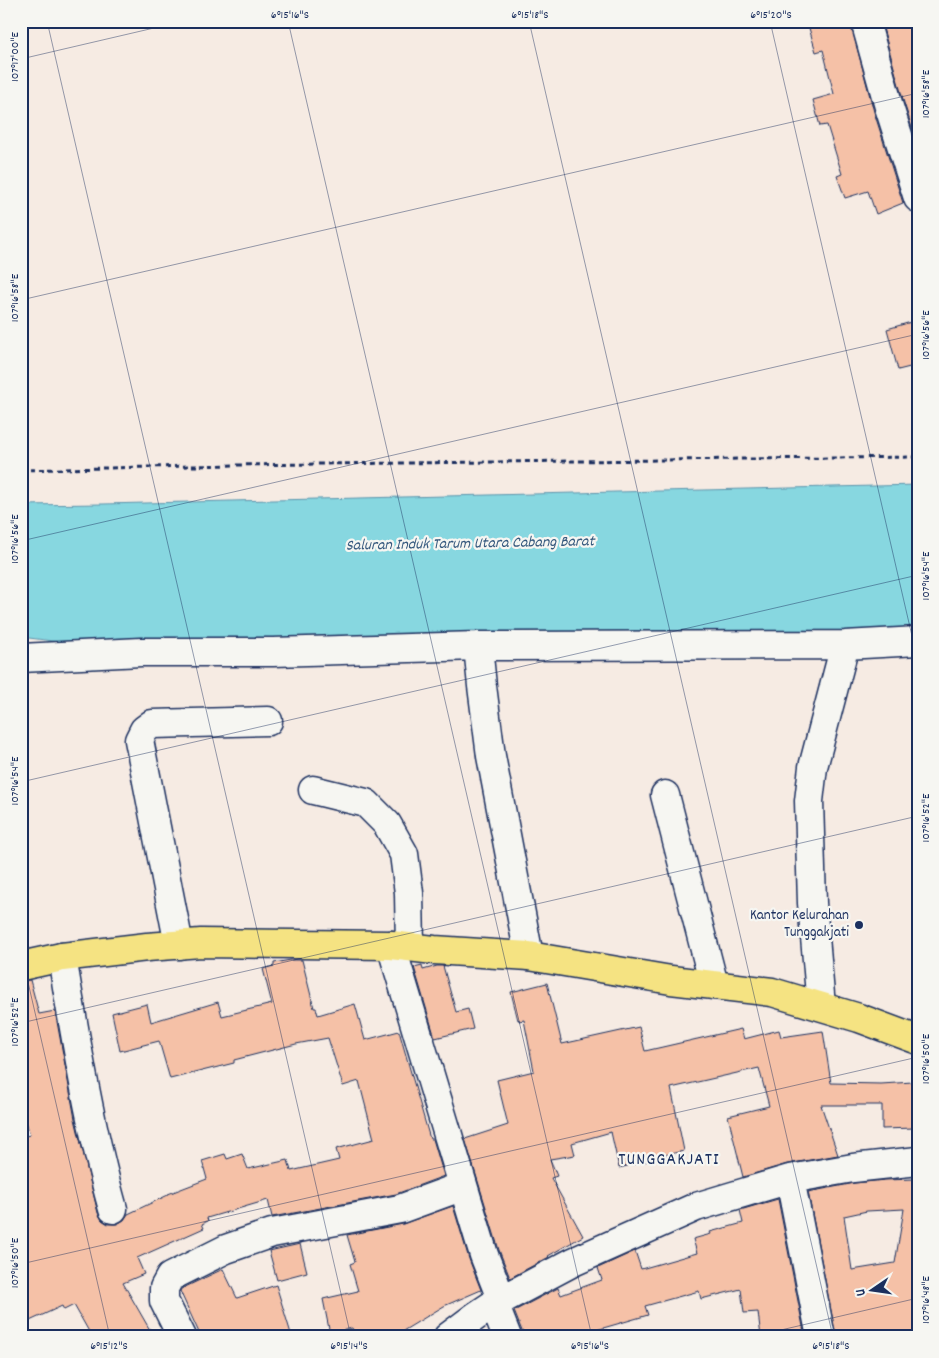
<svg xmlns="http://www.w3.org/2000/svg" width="939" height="1358" viewBox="0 0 939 1358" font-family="Dekko,sans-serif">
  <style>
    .water { fill: #87d7e0; stroke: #5c94ac }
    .building { fill: #f5c1a7; stroke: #1b2f5e; fill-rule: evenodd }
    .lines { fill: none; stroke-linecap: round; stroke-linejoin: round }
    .minor-casing { stroke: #1b2f5e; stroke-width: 31 }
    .major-casing { stroke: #1b2f5e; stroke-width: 31 }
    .path { stroke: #1b2f5e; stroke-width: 3; stroke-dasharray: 5 4; stroke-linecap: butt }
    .minor { stroke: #f6f6f2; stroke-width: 28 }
    .major { stroke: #f5e382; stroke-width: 28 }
    .ticks { fill: none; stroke: #1b2f5e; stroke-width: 1; stroke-opacity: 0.45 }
    .poi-dot { fill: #1b2f5e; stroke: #f6f6f2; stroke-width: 2 }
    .labels { text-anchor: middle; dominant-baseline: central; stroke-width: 4.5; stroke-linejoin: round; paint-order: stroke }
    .poi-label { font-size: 15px; fill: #1b2f5e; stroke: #f6f6f2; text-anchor: end }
    .water-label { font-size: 16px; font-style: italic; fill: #36597e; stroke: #f6f6f2 }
    .quarter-label { font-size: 18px; letter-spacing: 1px; fill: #1b2f5e; stroke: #f6f6f2 }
    .neatline { fill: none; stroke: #1b2f5e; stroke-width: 2 }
    .ticks-label { font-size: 12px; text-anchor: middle; fill: #1b2f5e }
  </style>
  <rect width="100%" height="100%" fill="#f6ebe3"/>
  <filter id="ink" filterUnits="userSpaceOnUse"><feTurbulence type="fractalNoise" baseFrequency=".02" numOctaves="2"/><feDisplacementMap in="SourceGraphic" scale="10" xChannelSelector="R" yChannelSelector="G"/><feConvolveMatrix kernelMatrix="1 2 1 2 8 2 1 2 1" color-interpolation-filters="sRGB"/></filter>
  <g filter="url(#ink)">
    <path class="water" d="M 918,485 L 918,637 L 141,652 L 21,637 L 21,505 L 103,504 Z"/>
    <path class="building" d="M 835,21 L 850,21 L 874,112 L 903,203 L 876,214 L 868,191 L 845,198 L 837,176 L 842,174 L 827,125 L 820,126 L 813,100 L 834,94 L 823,50 L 816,52 L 809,28 Z
      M 881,21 L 918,21 L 918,146 L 904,103 Z
      M 918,320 L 918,365 L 898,370 L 887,329 Z
      M 291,960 L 302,960 L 314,1008 L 316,1008 L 318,1015 L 355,1004 L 365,1040 L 399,1031 L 430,1139 L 433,1139 L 444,1176 L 396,1194 L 272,1217 L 268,1200 L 207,1218 L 208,1221 L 202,1224 L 204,1228 L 137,1258 L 144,1274 L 123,1283 L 154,1337 L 92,1337 L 74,1305 L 64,1310 L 62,1306 L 21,1325 L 21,1137 L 30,1135 L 21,1104 L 21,981 L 30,980 L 39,1014 L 55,1011 L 75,1119 L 98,1213 L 102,1220 L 108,1224 L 117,1224 L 124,1220 L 128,1214 L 168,1195 L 168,1194 L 207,1179 L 202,1161 L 225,1154 L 227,1159 L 242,1154 L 248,1169 L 288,1160 L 291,1171 L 339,1160 L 336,1149 L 374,1139 L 359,1081 L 343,1086 L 328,1038 L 296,1044 L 234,1060 L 234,1063 L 170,1079 L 159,1041 L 120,1051 L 112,1013 L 147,1004 L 151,1022 L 218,1002 L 222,1016 L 272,1004 L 263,969 L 274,966 L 274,963 Z
      M 422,965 L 423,970 L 437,966 L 443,966 L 456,1012 L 468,1009 L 473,1029 L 435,1038 L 414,967 Z
      M 547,983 L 562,1044 L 639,1027 L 645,1051 L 741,1029 L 744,1039 L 779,1030 L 781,1037 L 823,1031 L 831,1083 L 881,1084 L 913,1082 L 914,1128 L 882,1129 L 882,1105 L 821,1105 L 838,1155 L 787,1164 L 743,1177 L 728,1116 L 769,1106 L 759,1068 L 671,1088 L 684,1151 L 655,1157 L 656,1159 L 619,1168 L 611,1132 L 572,1143 L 575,1155 L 550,1159 L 557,1176 L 551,1178 L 583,1236 L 548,1256 L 549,1257 L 510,1278 L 499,1250 L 465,1139 L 508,1125 L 497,1080 L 534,1071 L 524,1020 L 519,1021 L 519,1019 L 518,1020 L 511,992 Z
      M 915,1179 L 915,1193 L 918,1193 L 918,1337 L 866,1337 L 865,1331 L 842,1337 L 836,1337 L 808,1192 L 855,1183 L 885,1180 ZM 904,1209 L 895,1263 L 852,1270 L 844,1216 L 867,1211 Z
      M 778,1199 L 805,1337 L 761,1337 L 758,1312 L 744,1313 L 741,1289 L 701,1299 L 699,1291 L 645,1306 L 648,1315 L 586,1333 L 587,1337 L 522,1337 L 522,1331 L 514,1311 L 558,1288 L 561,1295 L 602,1280 L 598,1268 L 635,1251 L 641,1269 L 697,1253 L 693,1239 L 711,1234 L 710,1232 L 743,1223 L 740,1210 Z
      M 453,1206 L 469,1259 L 481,1290 L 444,1306 L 393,1337 L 357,1337 L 352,1328 L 330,1334 L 323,1299 L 358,1291 L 350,1264 L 355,1262 L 347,1235 L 403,1224 Z
      M 300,1244 L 307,1272 L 277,1280 L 269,1251 Z
      M 223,1269 L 237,1298 L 276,1285 L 292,1337 L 201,1337 L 180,1291 L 181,1289 Z"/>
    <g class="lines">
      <g class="minor-casing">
        <path id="minor" d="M 865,21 L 889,107 L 918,198
          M 478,646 L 482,686 L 491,756 L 529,956
          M 21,658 L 141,652 L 273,652 L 478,646 L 845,645 L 918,641
          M 313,790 L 366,803 L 387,824 L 404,854 L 409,893 L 410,947
          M 665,795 L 714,985
          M 179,945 L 139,740 L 144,730 L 152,724 L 268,721
          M 391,945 L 484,1255 L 502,1301
          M 62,957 C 76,1041 90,1127 113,1209
          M 821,1006 L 812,903 L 809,801 L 813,767 L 845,645
          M 790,1179 L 821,1337
          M 494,1304 L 507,1337
          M 182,1337 L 164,1301 L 164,1288 L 170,1277 L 226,1249 L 272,1233 L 400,1209 L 463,1186
          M 448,1337 L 476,1316 L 494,1304 L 573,1262 L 696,1207 L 790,1179 L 853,1168 L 918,1161"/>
      </g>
      <g class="major-casing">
        <path id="major" d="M 21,966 L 62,957 L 147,947 L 201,943 L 391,945 L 434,950 L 529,956 L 671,980 L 772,992 L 859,1018 L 918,1040"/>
      </g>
      <path class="path" d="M 21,470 L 235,465 L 918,457"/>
      <use href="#minor" class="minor"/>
      <use href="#major" class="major"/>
    </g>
  </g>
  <path class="ticks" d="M 47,21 L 351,1337M 288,21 L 592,1337M 529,21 L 833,1337M 770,21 L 918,662M 21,59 L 184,21M 21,300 L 918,93M 21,541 L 918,334M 21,782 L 918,575M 21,952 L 110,1337M 21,1023 L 918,816M 21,1264 L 918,1057M 751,1337 L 918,1298"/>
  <circle class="poi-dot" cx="859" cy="925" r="5"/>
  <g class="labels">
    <g class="poi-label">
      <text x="849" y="916">Kantor Kelurahan<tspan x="849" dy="17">Tunggakjati</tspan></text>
    </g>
    <g class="water-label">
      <text transform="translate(470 544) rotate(-1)">Saluran Induk Tarum Utara Cabang Barat</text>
    </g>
    <g class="quarter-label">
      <text x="669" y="1160">TUNGGAKJATI</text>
    </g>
  </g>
  <rect width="939" height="1358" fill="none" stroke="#f6f6f2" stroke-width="55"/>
  <g transform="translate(872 1290) rotate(257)" stroke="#f6f6f2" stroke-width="4" paint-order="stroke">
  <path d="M0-4L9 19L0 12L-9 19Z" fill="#1b2f5e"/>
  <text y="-8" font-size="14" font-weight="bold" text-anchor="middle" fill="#1b2f5e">U</text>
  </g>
  <rect x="28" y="28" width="884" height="1302" class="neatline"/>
  <g class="ticks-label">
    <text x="290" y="18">6°15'16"S</text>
    <text x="530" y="18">6°15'18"S</text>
    <text x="771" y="18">6°15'20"S</text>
    <text transform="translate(14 57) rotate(-90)" y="4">107°17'00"E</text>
    <text transform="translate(925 94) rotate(-90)" y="4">107°16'58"E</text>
    <text transform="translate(14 298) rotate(-90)" y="4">107°16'58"E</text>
    <text transform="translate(925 335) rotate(-90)" y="4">107°16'56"E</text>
    <text transform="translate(14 539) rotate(-90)" y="4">107°16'56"E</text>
    <text transform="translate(925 576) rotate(-90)" y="4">107°16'54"E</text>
    <text transform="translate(14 781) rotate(-90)" y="4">107°16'54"E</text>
    <text transform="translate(925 818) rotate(-90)" y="4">107°16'52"E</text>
    <text transform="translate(14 1022) rotate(-90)" y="4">107°16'52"E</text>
    <text transform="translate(925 1059) rotate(-90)" y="4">107°16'50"E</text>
    <text transform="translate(14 1263) rotate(-90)" y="4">107°16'50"E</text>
    <text transform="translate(925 1300) rotate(-90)" y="4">107°16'48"E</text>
    <text x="109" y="1349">6°15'12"S</text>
    <text x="349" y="1349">6°15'14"S</text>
    <text x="590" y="1349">6°15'16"S</text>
    <text x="831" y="1349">6°15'18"S</text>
  </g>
</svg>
